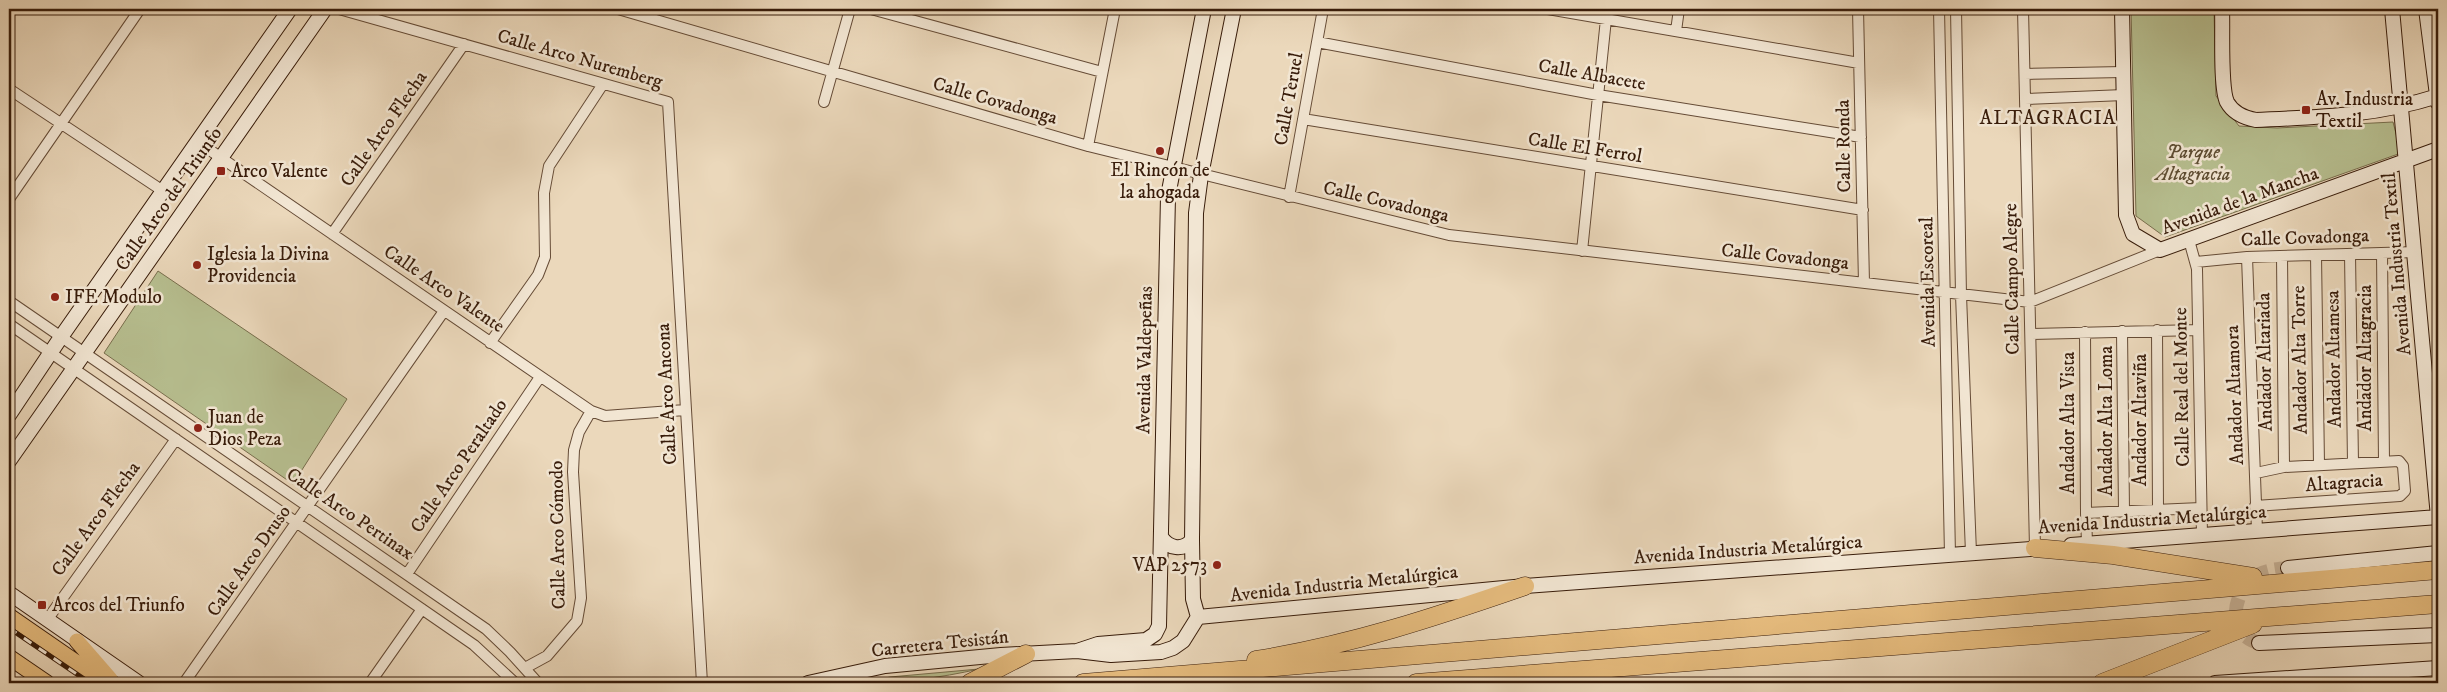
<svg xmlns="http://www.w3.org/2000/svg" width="2447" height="692" viewBox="0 0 2447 692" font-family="'IM FELL DW Pica',serif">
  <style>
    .green { fill: #b7bf90; stroke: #786e4d }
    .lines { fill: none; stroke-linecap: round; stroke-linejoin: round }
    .secondary-tunnel { stroke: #c7b298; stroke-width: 14; stroke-dasharray: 14 7; stroke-linecap: butt }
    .street-casing { stroke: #654b36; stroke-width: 12 }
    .secondary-casing { stroke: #381c0a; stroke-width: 16 }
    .primary-casing { stroke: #381c0a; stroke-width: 17 }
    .highway-casing { stroke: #381c0a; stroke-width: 19 }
    .street { stroke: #f2e6d3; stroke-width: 10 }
    .secondary { stroke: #f2e6d3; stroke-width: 14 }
    .primary { stroke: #e6bc7e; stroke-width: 15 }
    .highway { stroke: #e6bc7e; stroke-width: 18 }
    .rail-casing { stroke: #381c0a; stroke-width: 5 }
    .rail { stroke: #f2e6d3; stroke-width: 3; stroke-dasharray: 9; stroke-linecap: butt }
    .poi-dot { fill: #8f2418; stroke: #f2e6d3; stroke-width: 2 }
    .labels { text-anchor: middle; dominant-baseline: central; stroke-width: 5; stroke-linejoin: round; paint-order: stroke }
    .street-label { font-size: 19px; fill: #381c0a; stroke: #f2e6d3 }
    .poi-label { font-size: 19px; fill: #381c0a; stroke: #f2e6d3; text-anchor: start }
    .park-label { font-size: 19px; font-style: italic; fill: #5e4d32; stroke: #f2e6d3 }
    .neighbourhood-label { font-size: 20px; letter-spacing: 1px; fill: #381c0a; stroke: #f2e6d3 }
  </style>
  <rect width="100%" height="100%" fill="#ebd8bb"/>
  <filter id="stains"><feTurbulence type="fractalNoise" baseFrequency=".004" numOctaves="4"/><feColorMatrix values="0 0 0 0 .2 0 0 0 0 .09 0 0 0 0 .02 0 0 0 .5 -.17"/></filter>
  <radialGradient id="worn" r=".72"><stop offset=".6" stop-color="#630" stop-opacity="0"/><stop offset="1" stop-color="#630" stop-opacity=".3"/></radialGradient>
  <path class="green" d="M 2131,9 L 2214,9 L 2216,96 L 2239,126 L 2277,128 L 2393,122 L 2401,153 L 2165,237 L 2136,216 Z
    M 158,271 L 347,399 L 293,484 L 104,353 Z
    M 979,669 C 940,678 899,683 859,683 L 890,677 Z"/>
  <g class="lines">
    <path class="secondary-tunnel" d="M 2259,643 C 2225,634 2232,591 2257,575 C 2267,570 2277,569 2288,568"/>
    <g class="street-casing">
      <path id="street" d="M 339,9 L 668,102 L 702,683
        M 618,9 L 1088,146 L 1449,235 L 2030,302 L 2160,250
        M 871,9 L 1102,72
        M 1548,9 L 1859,63
        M 1858,9 L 1864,283
        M 1939,9 L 1950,555
        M 1956,9 L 1961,295 L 1971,553
        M 2023,9 L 2035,548
        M 1676,31 L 1679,9
        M 1317,42 L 1598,95 L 1861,137
        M 2025,74 L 2123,72
        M 9,89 L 163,191
        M 2025,99 L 2124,95
        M 824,102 L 850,9
        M 1303,119 L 1863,210
        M 198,142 L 591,411 L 605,416 L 685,410
        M 1088,146 L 1115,9
        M 1289,197 L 1323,9
        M 9,199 L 140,9
        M 332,234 L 464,44
        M 2189,240 L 2197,269 L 2202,535
        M 1582,251 L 1606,19
        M 2382,253 L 2384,462
        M 2350,254 L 2353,463
        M 2316,255 L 2319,465
        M 2282,256 L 2284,467
        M 2247,257 L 2257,531
        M 2196,262 L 2247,257 L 2416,252
        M 9,301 L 486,629 L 510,652 L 538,683
        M 9,324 L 474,645 L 515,683
        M 2157,330 L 2158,509
        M 2122,331 L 2124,511
        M 2085,332 L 2086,513
        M 2031,334 L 2198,330
        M 490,343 L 538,275 L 545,257 L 544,193 L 549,166 L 603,84
        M 2255,506 L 2400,496 L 2405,491 L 2403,466 L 2399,461 L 2284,467 L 2256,473
        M 2087,544 L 2086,513 L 2201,508
        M 407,574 L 540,377
        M 47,620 L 176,439
        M 525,668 L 547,656 L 577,621 L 581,598 L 573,472 L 574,450 L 579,432 L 591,411
        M 184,683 L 444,311
        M 370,683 L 422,609"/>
    </g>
    <g class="secondary-casing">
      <path id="secondary" d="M 2122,9 L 2126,215 L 2133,234 L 2160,250 L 2438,149
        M 2222,9 C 2223,29 2220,87 2227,102 C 2233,113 2245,118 2256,120 C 2321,117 2375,116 2438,96
        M 2392,9 L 2438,517
        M 2426,9 L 2438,103
        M 9,415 L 61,337 L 290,9
        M 9,461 L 325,9
        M 1161,537 C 1169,549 1183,551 1192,540
        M 2071,545 L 2438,517
        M 2288,568 L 2438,553
        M 9,593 L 139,683
        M 1198,617 L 1525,586 L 2044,548
        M 1198,617 L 1193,599 L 1192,540 L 1196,213 L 1201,175 L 1234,9
        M 2259,643 L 2438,635
        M 1077,651 L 1098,644 L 1146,640 L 1155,634 L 1159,626 L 1168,196 L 1204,9
        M 808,683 L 885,666 L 1001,655 L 1077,651 L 1111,655 L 1161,652 L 1173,648 L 1183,641 L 1198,617
        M 2215,683 L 2438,668"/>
    </g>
    <g class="primary-casing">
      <path id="primary" d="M 9,616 L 106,683
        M 77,641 L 110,679
        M 9,657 L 47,683"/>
    </g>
    <g class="highway-casing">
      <path id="highway" d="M 2035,548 L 2113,555 L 2253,577
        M 1256,660 C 1351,645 1435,617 1525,586
        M 970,683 L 1026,654
        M 1083,683 L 2438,570
        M 1416,683 L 2438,604
        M 2102,683 L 2253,624"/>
    </g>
    <use href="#street" class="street"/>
    <use href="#secondary" class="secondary"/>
    <use href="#primary" class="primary"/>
    <use href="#highway" class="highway"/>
    <g class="rail-casing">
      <path id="rail" d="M 9,628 L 90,683"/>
    </g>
    <use href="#rail" class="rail"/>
  </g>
  <g class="poi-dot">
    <rect x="2301" y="105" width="10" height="10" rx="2.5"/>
    <circle cx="1160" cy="151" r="5"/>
    <rect x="216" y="166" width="10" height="10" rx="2.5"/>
    <circle cx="197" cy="265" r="5"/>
    <circle cx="55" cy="297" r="5"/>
    <circle cx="198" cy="428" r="5"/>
    <circle cx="1217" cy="565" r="5"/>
    <rect x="37" y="600" width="10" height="10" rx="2.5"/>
  </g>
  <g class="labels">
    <g class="street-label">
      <text transform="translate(580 59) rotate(16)">Calle Arco Nuremberg</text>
      <text transform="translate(1592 75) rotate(10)">Calle Albacete</text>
      <text transform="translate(1289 99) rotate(-80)">Calle Teruel</text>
      <text transform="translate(995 101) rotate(16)">Calle Covadonga</text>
      <text transform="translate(384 129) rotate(-55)">Calle Arco Flecha</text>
      <text transform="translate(1844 146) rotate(-91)">Calle Ronda</text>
      <text transform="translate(1585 148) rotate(9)">Calle El Ferrol</text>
      <text transform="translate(169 199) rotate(-55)">Calle Arco del Triunfo</text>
      <text transform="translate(2240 201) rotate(-20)">Avenida de la Mancha</text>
      <text transform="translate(1386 202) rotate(13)">Calle Covadonga</text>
      <text transform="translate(2305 238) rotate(-2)">Calle Covadonga</text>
      <text transform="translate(1785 257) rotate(6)">Calle Covadonga</text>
      <text transform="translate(2397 264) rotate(-95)">Avenida Industria Textil</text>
      <text transform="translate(2012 279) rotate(-91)">Calle Campo Alegre</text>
      <text transform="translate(1928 282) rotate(-91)">Avenida Escoreal</text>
      <text transform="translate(444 289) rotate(34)">Calle Arco Valente</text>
      <text transform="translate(2365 358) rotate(-90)">Andador Altagracia</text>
      <text transform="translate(2334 359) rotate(-91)">Andador Altamesa</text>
      <text transform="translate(1145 360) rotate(-89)">Avenida Valdepeñas</text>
      <text transform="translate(2300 360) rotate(-91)">Andador Alta Torre</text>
      <text transform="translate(2265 362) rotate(-91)">Andador Altariada</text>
      <text transform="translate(2182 387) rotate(-91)">Calle Real del Monte</text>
      <text transform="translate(667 394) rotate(-93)">Calle Arco Ancona</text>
      <text transform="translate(2235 395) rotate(-92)">Andador Altamora</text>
      <text transform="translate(2140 420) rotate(-90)">Andador Altaviña</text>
      <text transform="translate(2106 421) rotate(-90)">Andador Alta Loma</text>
      <text transform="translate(2068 423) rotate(-90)">Andador Alta Vista</text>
      <text transform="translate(459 466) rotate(-56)">Calle Arco Peraltado</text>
      <text transform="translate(2344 483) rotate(-4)">Altagracia</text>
      <text transform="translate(350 514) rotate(34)">Calle Arco Pertinax</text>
      <text transform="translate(96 519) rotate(-54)">Calle Arco Flecha</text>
      <text transform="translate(2152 520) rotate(-4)">Avenida Industria Metalúrgica</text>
      <text transform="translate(558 535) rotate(-91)">Calle Arco Cómodo</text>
      <text transform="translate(1748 550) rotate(-4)">Avenida Industria Metalúrgica</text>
      <text transform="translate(249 561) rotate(-55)">Calle Arco Druso</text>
      <text transform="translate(1344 584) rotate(-6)">Avenida Industria Metalúrgica</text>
      <text transform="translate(940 644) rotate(-6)">Carretera Tesistán</text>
    </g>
    <g class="poi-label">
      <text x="2316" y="99">Av. Industria<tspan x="2316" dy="22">Textil</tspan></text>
      <text x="1160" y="170" text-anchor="middle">El Rincón de<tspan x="1160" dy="22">la ahogada</tspan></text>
      <text x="231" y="171">Arco Valente</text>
      <text x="207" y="254">Iglesia la Divina<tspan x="207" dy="22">Providencia</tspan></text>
      <text x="65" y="297">IFE Modulo</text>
      <text x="208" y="417">Juan de<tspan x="208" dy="22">Dios Peza</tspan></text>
      <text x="1207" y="565" text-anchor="end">VAP 2573</text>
      <text x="52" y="605">Arcos del Triunfo</text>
    </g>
    <g class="park-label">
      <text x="2193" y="152">Parque<tspan x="2193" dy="22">Altagracia</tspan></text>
    </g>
    <g class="neighbourhood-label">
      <text x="2048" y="118">ALTAGRACIA</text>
    </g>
  </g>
  <rect width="2447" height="692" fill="none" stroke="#ebd8bb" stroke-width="30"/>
  <rect x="10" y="10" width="2427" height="672" fill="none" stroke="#381c0a" stroke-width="2.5"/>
  <rect x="15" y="15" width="2417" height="662" fill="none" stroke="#381c0a"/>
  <rect width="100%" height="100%" filter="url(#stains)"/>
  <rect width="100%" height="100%" fill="url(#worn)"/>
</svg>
